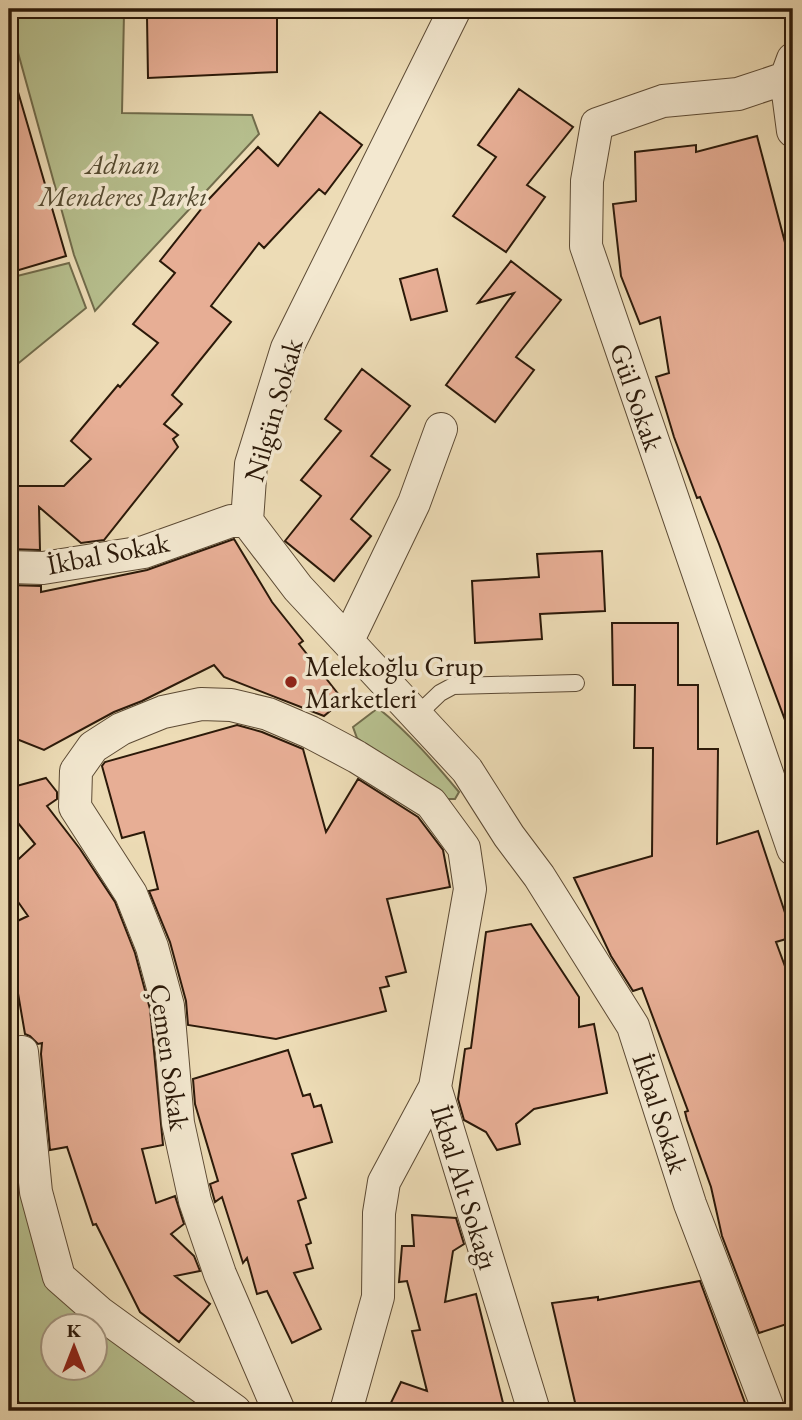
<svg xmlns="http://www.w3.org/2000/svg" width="802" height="1420" viewBox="0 0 802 1420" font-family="'EB Garamond',serif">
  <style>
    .green { fill: #b7c08f; stroke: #716c4c; stroke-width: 2; fill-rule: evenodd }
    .building { fill: #e7ae95; stroke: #2b1909; stroke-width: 2 }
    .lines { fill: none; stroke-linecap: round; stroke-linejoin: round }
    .service-casing { stroke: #5c4a34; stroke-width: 18 }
    .minor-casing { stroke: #5c4a34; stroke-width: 34 }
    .service { stroke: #f3e8d0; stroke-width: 16 }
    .minor { stroke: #f3e8d0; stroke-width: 32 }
    .poi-dot { fill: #8f2418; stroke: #f3e8d0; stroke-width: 2.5 }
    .labels { text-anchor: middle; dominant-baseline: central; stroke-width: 7; stroke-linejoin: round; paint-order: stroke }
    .park-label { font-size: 28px; font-style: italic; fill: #554b31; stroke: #f3e8d0 }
    .street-label { font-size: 28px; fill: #2b1909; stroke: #f3e8d0 }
    .poi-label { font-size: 28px; fill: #2b1909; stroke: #f3e8d0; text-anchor: start }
  </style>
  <rect width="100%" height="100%" fill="#eddcb6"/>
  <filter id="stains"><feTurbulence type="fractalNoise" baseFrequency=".00286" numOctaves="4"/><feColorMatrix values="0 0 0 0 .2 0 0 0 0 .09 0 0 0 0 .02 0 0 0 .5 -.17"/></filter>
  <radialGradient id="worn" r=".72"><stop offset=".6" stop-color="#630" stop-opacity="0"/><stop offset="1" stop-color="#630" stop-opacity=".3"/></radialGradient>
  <path class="green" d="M 9,9 L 86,9 L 124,13 L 122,113 L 252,115 L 259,134 L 95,311 L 74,255 L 9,20 Z
    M 69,263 L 86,308 L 9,371 L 9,278 Z
    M 378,708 C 409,733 434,762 459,792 L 455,799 L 445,799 L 357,738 L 353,727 Z
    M 9,996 L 54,1282 L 225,1411 L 25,1411 L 9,1387 ZM 52,1326 L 94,1326 L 94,1368 L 52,1368 Z"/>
  <path class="building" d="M 147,17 L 277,17 L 277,72 L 148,78 Z
    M 16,85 L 66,256 L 9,273 L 9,86 Z
    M 519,89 L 573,127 L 527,185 L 545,197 L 506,252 L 453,216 L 496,157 L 478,145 Z
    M 320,112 L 362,145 L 325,194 L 319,189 L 264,248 L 259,243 L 211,306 L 231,322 L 172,395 L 182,404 L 164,424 L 178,435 L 173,439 L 178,447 L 104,540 L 81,543 L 39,507 L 40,550 L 9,549 L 9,486 L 64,486 L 91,459 L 71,441 L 118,385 L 120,387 L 158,343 L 133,324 L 175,273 L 160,261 L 210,198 L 258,147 L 278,166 Z
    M 757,136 L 793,273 L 793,736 L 791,736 L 719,544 L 700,497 L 697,498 L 674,437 L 656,377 L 669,373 L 660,317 L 640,324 L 621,276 L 613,204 L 636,201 L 635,152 L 696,145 L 696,152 Z
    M 511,261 L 561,300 L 516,357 L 534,370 L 495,422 L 446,385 L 514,293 L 478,303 Z
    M 437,269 L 447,311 L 411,320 L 400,279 Z
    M 362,369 L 410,406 L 371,456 L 390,470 L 351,519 L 371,536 L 334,581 L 285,541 L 321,496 L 301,480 L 341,431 L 325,419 Z
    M 234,539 L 272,602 L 303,641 L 299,644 L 343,700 L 324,716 L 224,677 L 214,665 L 142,701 L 114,712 L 44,750 L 9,736 L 9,585 L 41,586 L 41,592 L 147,570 Z
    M 602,551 L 605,611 L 540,614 L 542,639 L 475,643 L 472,581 L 539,577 L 537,554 Z
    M 612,623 L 678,623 L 678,685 L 698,685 L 698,749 L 718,749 L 717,844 L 758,831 L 793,937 L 776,942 L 793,988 L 793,1322 L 759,1333 L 722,1236 L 711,1187 L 687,1120 L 685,1112 L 688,1111 L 642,988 L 633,991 L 611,956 L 574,878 L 652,856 L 653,748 L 634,748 L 635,685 L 613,685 Z
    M 237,725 L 262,732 L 303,749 L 326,832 L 358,779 L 418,817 L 443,850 L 450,887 L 387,899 L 406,972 L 386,977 L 389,986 L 380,988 L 386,1011 L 276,1039 L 188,1025 L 186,1001 L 170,942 L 149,891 L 158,889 L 144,832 L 122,838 L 102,766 L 105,762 Z
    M 46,778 L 57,792 L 57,799 L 47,806 L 80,849 L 115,902 L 135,953 L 150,1009 L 163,1145 L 142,1149 L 156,1203 L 175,1196 L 184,1224 L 171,1234 L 194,1256 L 200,1271 L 175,1276 L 210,1304 L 179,1342 L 140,1312 L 96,1224 L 93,1225 L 67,1147 L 50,1150 L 41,1054 L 42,1043 L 38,1044 L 30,1036 L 25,1034 L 9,941 L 9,925 L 28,916 L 9,889 L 9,868 L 35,844 L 9,812 L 9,788 Z
    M 531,924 L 579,997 L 579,1027 L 594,1024 L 607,1093 L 534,1109 L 516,1124 L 520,1144 L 497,1150 L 486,1132 L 464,1120 L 458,1099 L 465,1049 L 471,1048 L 486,932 Z
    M 288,1050 L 303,1096 L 310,1094 L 314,1107 L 321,1105 L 332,1142 L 292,1154 L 306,1198 L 298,1201 L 311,1243 L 306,1245 L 313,1268 L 294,1273 L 321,1329 L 292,1343 L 267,1291 L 257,1294 L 247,1258 L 243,1263 L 222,1197 L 215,1202 L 210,1184 L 218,1181 L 195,1104 L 193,1079 Z
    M 412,1215 L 456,1218 L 464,1244 L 453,1251 L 445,1302 L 476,1294 L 505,1411 L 387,1411 L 401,1382 L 427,1391 L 412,1331 L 420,1330 L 407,1281 L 399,1282 L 402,1246 L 414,1246 Z
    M 700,1281 L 748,1411 L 577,1411 L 552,1303 L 598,1297 L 598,1300 Z"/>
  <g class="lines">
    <g class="service-casing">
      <path id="service" d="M 417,715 L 440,693 L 453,686 L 576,683"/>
    </g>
    <g class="minor-casing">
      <path id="minor" d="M 455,9 L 287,348 L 251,464 L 247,521 L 298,588 L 467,770 L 509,836 L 539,876 L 633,1026 L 690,1204 L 769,1411
        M 793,59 L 786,78 L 793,131
        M 786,78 L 738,94 L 663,101 L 597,124 L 587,181 L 586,246 L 793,849
        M 9,567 L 43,568 L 144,552 L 231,521 L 247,521
        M 348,640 L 414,503 L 441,429
        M 22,1052 L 36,1192 L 59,1277 L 100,1313 L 235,1411
        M 279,1411 L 220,1274 L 195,1201 L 178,1123 L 168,1006 L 152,947 L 131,894 L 75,807 L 76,771 L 93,747 L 121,729 L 163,712 L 201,704 L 231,705 L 268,714 L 310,732 L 357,757 L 431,803 L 464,848 L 470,889 L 435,1087 L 534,1411
        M 346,1411 L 378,1297 L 379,1213 L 384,1182 L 435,1087"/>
    </g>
    <use href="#service" class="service"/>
    <use href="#minor" class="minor"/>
  </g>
  <circle class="poi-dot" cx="291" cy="682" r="7"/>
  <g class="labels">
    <g class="park-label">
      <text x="123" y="164">Adnan<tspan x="123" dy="32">Menderes Parkı</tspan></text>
    </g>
    <g class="street-label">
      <text transform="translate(637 397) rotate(71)">Gül Sokak</text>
      <text transform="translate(273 410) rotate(-74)">Nilgün Sokak</text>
      <text transform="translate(108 553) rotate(-11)">İkbal Sokak</text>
      <text transform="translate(170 1057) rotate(82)">Çemen Sokak</text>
      <text transform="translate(661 1113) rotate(72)">İkbal Sokak</text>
      <text transform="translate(465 1187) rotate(73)">İkbal Alt Sokağı</text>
    </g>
    <g class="poi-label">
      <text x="305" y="666">Melekoğlu Grup<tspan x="305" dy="32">Marketleri</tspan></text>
    </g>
  </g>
  <rect width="802" height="1420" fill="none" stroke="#eddcb6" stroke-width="35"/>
  <rect x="10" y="10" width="781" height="1399" fill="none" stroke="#2b1909" stroke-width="3.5"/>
  <rect x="18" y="18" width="767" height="1385" fill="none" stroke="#2b1909" stroke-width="2"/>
  <g transform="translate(74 1347)"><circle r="33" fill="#f3e8d0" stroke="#a39580" stroke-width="2"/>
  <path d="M0-5L12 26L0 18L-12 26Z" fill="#8f2418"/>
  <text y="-10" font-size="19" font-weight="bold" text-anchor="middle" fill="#2b1909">K</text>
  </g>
  <rect width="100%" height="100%" filter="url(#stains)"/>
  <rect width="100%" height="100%" fill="url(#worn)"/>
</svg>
